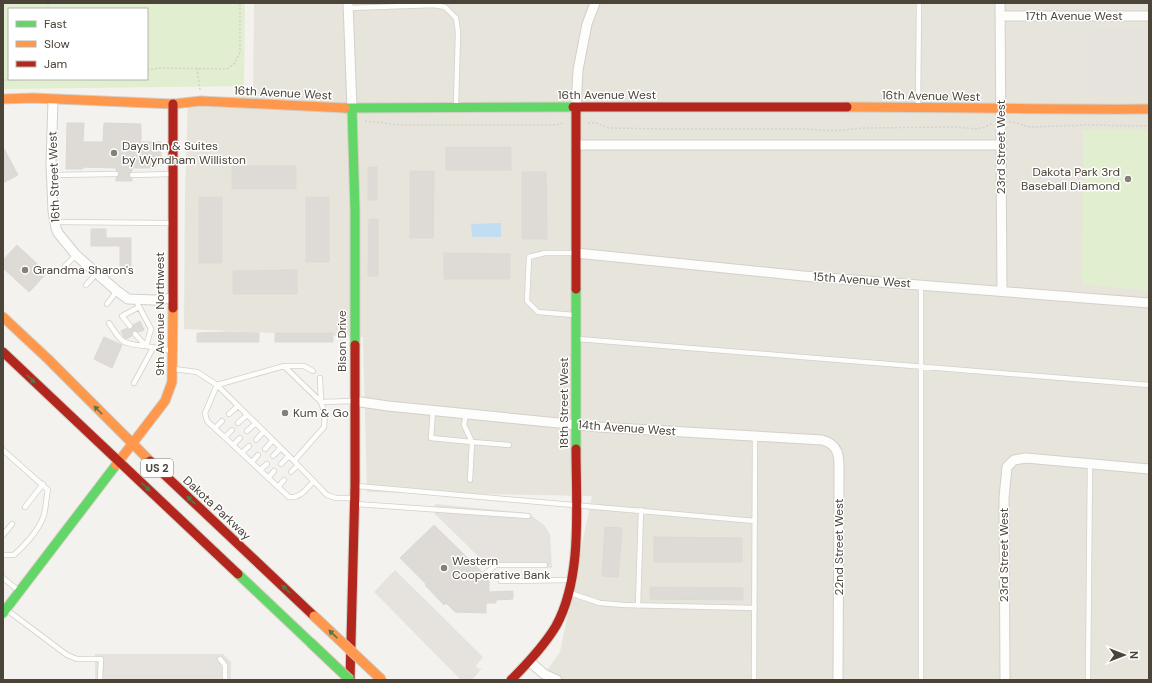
<svg xmlns="http://www.w3.org/2000/svg" width="1152" height="683" viewBox="0 0 1152 683" font-family="'DM Sans',sans-serif">
  <style>
    .residential { fill: #e7e4dc }
    .green { fill: #e1eecf; fill-rule: evenodd }
    .parking { fill: #e6e3df }
    .water { fill: #c0ddf1 }
    .building { fill: #dedbd6; stroke: #dcd9d4 }
    .lines { fill: none; stroke-linecap: round; stroke-linejoin: round }
    .lane-casing { stroke: #d2d0cb; stroke-width: 6 }
    .street-casing { stroke: #d2d0cb; stroke-width: 11 }
    .fast-casing { stroke: #d3cfc5; stroke-width: 11 }
    .slow-casing { stroke: #d3cfc5; stroke-width: 11 }
    .jam-casing { stroke: #d3cfc5; stroke-width: 11 }
    .path { stroke: #d3d2cc; stroke-width: 1.5; stroke-dasharray: 2 2; stroke-linecap: butt }
    .lane { stroke: #fdfdfc; stroke-width: 4.5 }
    .street { stroke: #fdfdfc; stroke-width: 9 }
    .fast { stroke: #63d668; stroke-width: 9 }
    .slow { stroke: #ff974d; stroke-width: 9 }
    .jam { stroke: #b3261e; stroke-width: 9 }
    .fast-bridge-casing { stroke: #ccbfa9; stroke-width: 11; stroke-linecap: butt }
    .slow-bridge-casing { stroke: #ccbfa9; stroke-width: 11; stroke-linecap: butt }
    .fast-bridge { stroke: #63d668; stroke-width: 9 }
    .slow-bridge { stroke: #ff974d; stroke-width: 9 }
    .oneway { fill: #537749 }
    .poi-dot { fill: #868178; stroke: #fff; stroke-width: 1.5 }
    .labels { text-anchor: middle; dominant-baseline: central; stroke-width: 3; stroke-linejoin: round; paint-order: stroke }
    .shield { fill: #fff; stroke: #817c74; stroke-width: 1 }
    .shield-label { font-size: 11px; font-weight: bold; fill: #4b4439 }
    .street-label { font-size: 12px; fill: #4b4439; stroke: #fff }
    .poi-label { font-size: 12px; fill: #4b4439; stroke: #fff; text-anchor: start }
  </style>
  <rect width="100%" height="100%" fill="#f4f2ee"/>
  <path class="residential" d="M 254,3 L 1149,3 L 1149,680 L 540,680 L 560,652 L 592,496 L 367,492 L 363,337 L 184,329 L 185,192 L 188,98 L 253,96 Z"/>
  <path class="green" d="M 3,3 L 245,3 L 244,86 L 3,89 ZM 9,9 L 147,9 L 147,79 L 9,79 Z
    M 1083,130 L 1149,130 L 1149,291 L 1082,284 Z"/>
  <path class="parking" d="M 1090,29 L 1147,29 L 1147,95 L 1090,95 Z
    M 435,504 L 528,513 L 544,525 L 550,534 L 552,568 L 486,564 L 435,514 Z
    M 395,570 L 483,657 L 476,666 L 478,669 L 482,668 L 472,680 L 461,680 L 374,592 Z
    M 95,654 L 223,654 L 231,662 L 231,680 L 95,680 Z"/>
  <path class="water" d="M 501,223 L 501,237 L 472,237 L 471,224 Z"/>
  <path class="building" d="M 67,123 L 84,123 L 83,142 L 103,142 L 104,123 L 141,124 L 141,142 L 161,142 L 161,165 L 155,165 L 155,168 L 132,168 L 132,171 L 128,175 L 129,177 L 132,179 L 132,181 L 116,181 L 116,178 L 119,176 L 120,174 L 116,170 L 116,168 L 83,167 L 83,169 L 66,169 Z
    M 3,147 L 18,175 L 3,183 Z
    M 446,147 L 511,147 L 511,170 L 446,170 Z
    M 232,166 L 296,166 L 296,189 L 232,189 Z
    M 368,167 L 377,167 L 377,200 L 368,200 Z
    M 410,171 L 434,171 L 433,238 L 410,238 Z
    M 522,172 L 546,172 L 547,239 L 522,239 Z
    M 199,197 L 222,197 L 222,263 L 199,263 Z
    M 306,197 L 329,197 L 329,262 L 306,262 Z
    M 369,219 L 378,219 L 378,276 L 368,276 Z
    M 91,229 L 106,229 L 106,238 L 131,238 L 131,268 L 120,268 L 120,246 L 91,246 Z
    M 17,245 L 47,273 L 29,292 L 3,268 L 3,260 Z
    M 444,253 L 510,254 L 510,279 L 444,279 Z
    M 297,270 L 297,294 L 233,294 L 233,271 Z
    M 140,321 L 144,330 L 139,332 L 134,330 L 132,333 L 132,336 L 126,339 L 124,337 L 121,331 L 127,328 L 129,330 L 132,329 L 133,325 Z
    M 228,332 L 259,333 L 259,342 L 197,342 L 197,333 Z
    M 275,333 L 333,333 L 333,342 L 275,342 Z
    M 104,337 L 122,345 L 112,368 L 94,359 Z
    M 434,525 L 482,572 L 483,576 L 489,578 L 489,592 L 513,591 L 513,599 L 496,600 L 496,603 L 486,603 L 486,613 L 455,612 L 446,603 L 444,605 L 425,585 L 426,584 L 400,558 Z
    M 605,527 L 622,528 L 618,577 L 602,576 Z
    M 654,537 L 742,538 L 742,562 L 654,562 Z
    M 650,587 L 743,588 L 743,600 L 650,599 Z"/>
  <g class="lines">
    <g class="lane-casing">
      <path id="lane" d="M 348,8 L 434,5 L 445,7 L 456,18 L 458,32 L 456,106
        M 918,105 L 919,3
        M 52,175 L 116,174
        M 132,175 L 172,174
        M 55,222 L 171,223
        M 65,266 L 76,255
        M 86,285 L 97,273
        M 921,285 L 921,680
        M 107,304 L 117,291
        M 574,315 L 538,312 L 527,301 L 529,257 L 545,253 L 575,253
        M 109,323 C 122,343 122,344 146,346 L 151,329 L 135,299
        M 130,326 L 122,316 L 139,307
        M 135,334 L 146,346 L 172,351
        M 578,339 L 1149,385
        M 284,366 L 304,366 L 313,371
        M 174,369 L 197,372 L 217,385 L 205,413 L 207,421 L 289,497 C 300,499 306,489 314,481
        M 320,378 L 321,402
        M 134,383 L 153,348
        M 433,410 L 431,438 L 472,442 L 464,425 L 466,413
        M 229,414 L 238,406
        M 238,423 L 247,415
        M 215,428 L 222,421
        M 247,431 L 256,423
        M 225,437 L 232,430
        M 256,440 L 264,431
        M 233,445 L 240,438
        M 265,449 L 273,440
        M 3,450 L 48,490 C 46,498 46,507 44,515 C 39,530 25,545 14,555 L 3,555
        M 242,453 L 249,446
        M 273,456 L 281,448
        M 294,461 L 217,385 L 284,366 L 321,402
        M 252,462 L 258,455
        M 281,464 L 289,456
        M 260,470 L 267,464
        M 291,472 L 298,465
        M 268,478 L 274,471
        M 470,480 L 472,442 L 509,445
        M 357,486 L 755,521
        M 278,487 L 284,480
        M 354,498 L 336,498 L 327,495 L 294,461 L 324,427 L 325,414 L 321,402 L 354,401
        M 356,504 L 528,516
        M 25,507 L 43,484
        M 3,535 L 12,524
        M 486,573 L 496,565 L 545,565
        M 3,578 L 18,590
        M 501,581 L 569,580
        M 570,593 L 600,603 L 624,605 L 755,608
        M 638,606 L 641,510
        M 7,610 L 67,655 L 77,659 L 101,659 L 100,680
        M 220,659 L 225,665 L 225,680
        M 754,680 L 755,436
        M 1088,680 L 1090,464"/>
    </g>
    <g class="street-casing">
      <path id="street" d="M 348,3 L 352,108
        M 1000,3 L 1002,291
        M 1000,16 L 1149,16
        M 53,100 L 51,164 L 53,211 L 56,228 L 58,233 L 76,255 L 117,291 L 128,299 L 154,300 L 173,298
        M 576,107 L 578,70 L 587,24 L 595,3
        M 576,145 L 1001,145
        M 576,253 L 803,276 L 1149,303
        M 354,401 L 388,406 L 599,427 L 822,440 C 841,445 839,459 839,475 L 838,680
        M 529,661 L 544,674 L 557,680
        M 1005,680 L 1004,498 L 1007,467 L 1014,460 L 1026,458 L 1149,469"/>
    </g>
    <g class="fast-casing">
      <path id="fast" d="M 345,108 L 573,107
        M 352,108 L 355,211 L 355,345
        M 576,289 L 576,449
        M 238,574 L 311,643
        M 3,613 L 116,465"/>
    </g>
    <g class="slow-casing">
      <path id="slow" d="M 3,99 L 33,98 L 173,104 L 201,101 L 345,108
        M 847,107 C 947,107 1048,110 1149,109
        M 3,317 L 48,359 L 150,461
        M 116,465 L 165,401 L 172,382 L 173,308"/>
    </g>
    <g class="jam-casing">
      <path id="jam" d="M 173,104 L 173,308
        M 573,107 L 847,107
        M 576,107 L 576,289
        M 3,352 L 238,574
        M 150,461 L 314,616
        M 350,680 L 355,486 L 355,345
        M 511,680 C 527,664 544,646 556,626 C 583,577 576,505 576,449"/>
    </g>
    <path class="path" d="M 48,3 L 48,9
      M 197,68 L 200,90
      M 147,70 L 160,68 L 227,69 L 235,63 L 240,52 L 240,3
      M 3,80 L 34,79
      M 365,121 L 400,125 L 555,125 L 564,123
      M 1009,122 C 1017,122 1023,126 1031,127 L 1086,125 L 1149,126
      M 588,123 L 596,123 L 609,128 L 672,129 L 807,129 L 833,131 L 864,128 L 956,127 L 977,129 L 985,127 L 992,123"/>
    <use href="#lane" class="lane"/>
    <use href="#street" class="street"/>
    <use href="#fast" class="fast"/>
    <use href="#slow" class="slow"/>
    <use href="#jam" class="jam"/>
    <g class="fast-bridge-casing">
      <path id="fast-bridge" d="M 311,643 L 350,680"/>
    </g>
    <g class="slow-bridge-casing">
      <path id="slow-bridge" d="M 314,616 L 382,680"/>
    </g>
    <use href="#fast-bridge" class="fast-bridge"/>
    <use href="#slow-bridge" class="slow-bridge"/>
  </g>
  <defs><path id="oneway-solid" d="M-6-.8H1V-3.2L6.5 0L1 3.2V.8H-6Z"/></defs>
  <g class="oneway">
    <use href="#oneway-solid" transform="translate(31 379) rotate(43)"/>
    <use href="#oneway-solid" transform="translate(98 410) rotate(-135)"/>
    <use href="#oneway-solid" transform="translate(146 487) rotate(43)"/>
    <use href="#oneway-solid" transform="translate(191 500) rotate(-137)"/>
    <use href="#oneway-solid" transform="translate(286 589) rotate(-137)"/>
    <use href="#oneway-solid" transform="translate(333 634) rotate(-137)"/>
  </g>
  <g class="poi-dot">
    <circle cx="114" cy="153" r="4"/>
    <circle cx="1128" cy="179" r="4"/>
    <circle cx="25" cy="270" r="4"/>
    <circle cx="285" cy="413" r="4"/>
    <circle cx="444" cy="568" r="4"/>
  </g>
  <g class="labels">
    <rect class="shield" x="141" y="459" width="32" height="18" rx="3"/>
    <g class="shield-label">
      <text x="157" y="468">US 2</text>
    </g>
    <g class="street-label">
      <text x="1074" y="16">17th Avenue West</text>
      <text transform="translate(283 93) rotate(3)">16th Avenue West</text>
      <text x="607" y="95">16th Avenue West</text>
      <text transform="translate(931 96) rotate(1)">16th Avenue West</text>
      <text transform="translate(1001 147) rotate(-90)">23rd Street West</text>
      <text transform="translate(54 177) rotate(-92)">16th Street West</text>
      <text transform="translate(862 280) rotate(4)">15th Avenue West</text>
      <text transform="translate(160 314) rotate(-90)">9th Avenue Northwest</text>
      <text transform="translate(342 341) rotate(-90)">Bison Drive</text>
      <text transform="translate(564 403) rotate(-90)">18th Street West</text>
      <text transform="translate(627 428) rotate(4)">14th Avenue West</text>
      <text transform="translate(217 508) rotate(43)">Dakota Parkway</text>
      <text transform="translate(839 547) rotate(-90)">22nd Street West</text>
      <text transform="translate(1004 555) rotate(-90)">23rd Street West</text>
    </g>
    <g class="poi-label">
      <text x="122" y="146">Days Inn &amp; Suites<tspan x="122" dy="14">by Wyndham Williston</tspan></text>
      <text x="1120" y="172" text-anchor="end">Dakota Park 3rd<tspan x="1120" dy="14">Baseball Diamond</tspan></text>
      <text x="33" y="270">Grandma Sharon's</text>
      <text x="293" y="413">Kum &amp; Go</text>
      <text x="452" y="561">Western<tspan x="452" dy="14">Cooperative Bank</tspan></text>
    </g>
  </g>
  <rect width="1152" height="683" fill="none" stroke="#4b4439" stroke-width="8"/>
  <rect x="8" y="8" width="140" height="72" fill="#ffffff" stroke="#b7b4b0"/>
  <rect x="16" y="21" width="20" height="6" fill="#63d668" stroke="#b7b4b0"/>
  <text x="44" y="28" font-size="12" fill="#4b4439">Fast</text>
  <rect x="16" y="41" width="20" height="6" fill="#ff974d" stroke="#b7b4b0"/>
  <text x="44" y="48" font-size="12" fill="#4b4439">Slow</text>
  <rect x="16" y="61" width="20" height="6" fill="#b3261e" stroke="#b7b4b0"/>
  <text x="44" y="68" font-size="12" fill="#4b4439">Jam</text>
  <g transform="translate(1124 655) rotate(90)" stroke="#ffffff" stroke-width="3" paint-order="stroke">
  <path d="M0-3L7 15L0 10L-7 15Z" fill="#4b4439"/>
  <text y="-6" font-size="11" font-weight="bold" text-anchor="middle" fill="#4b4439">N</text>
  </g>
</svg>
